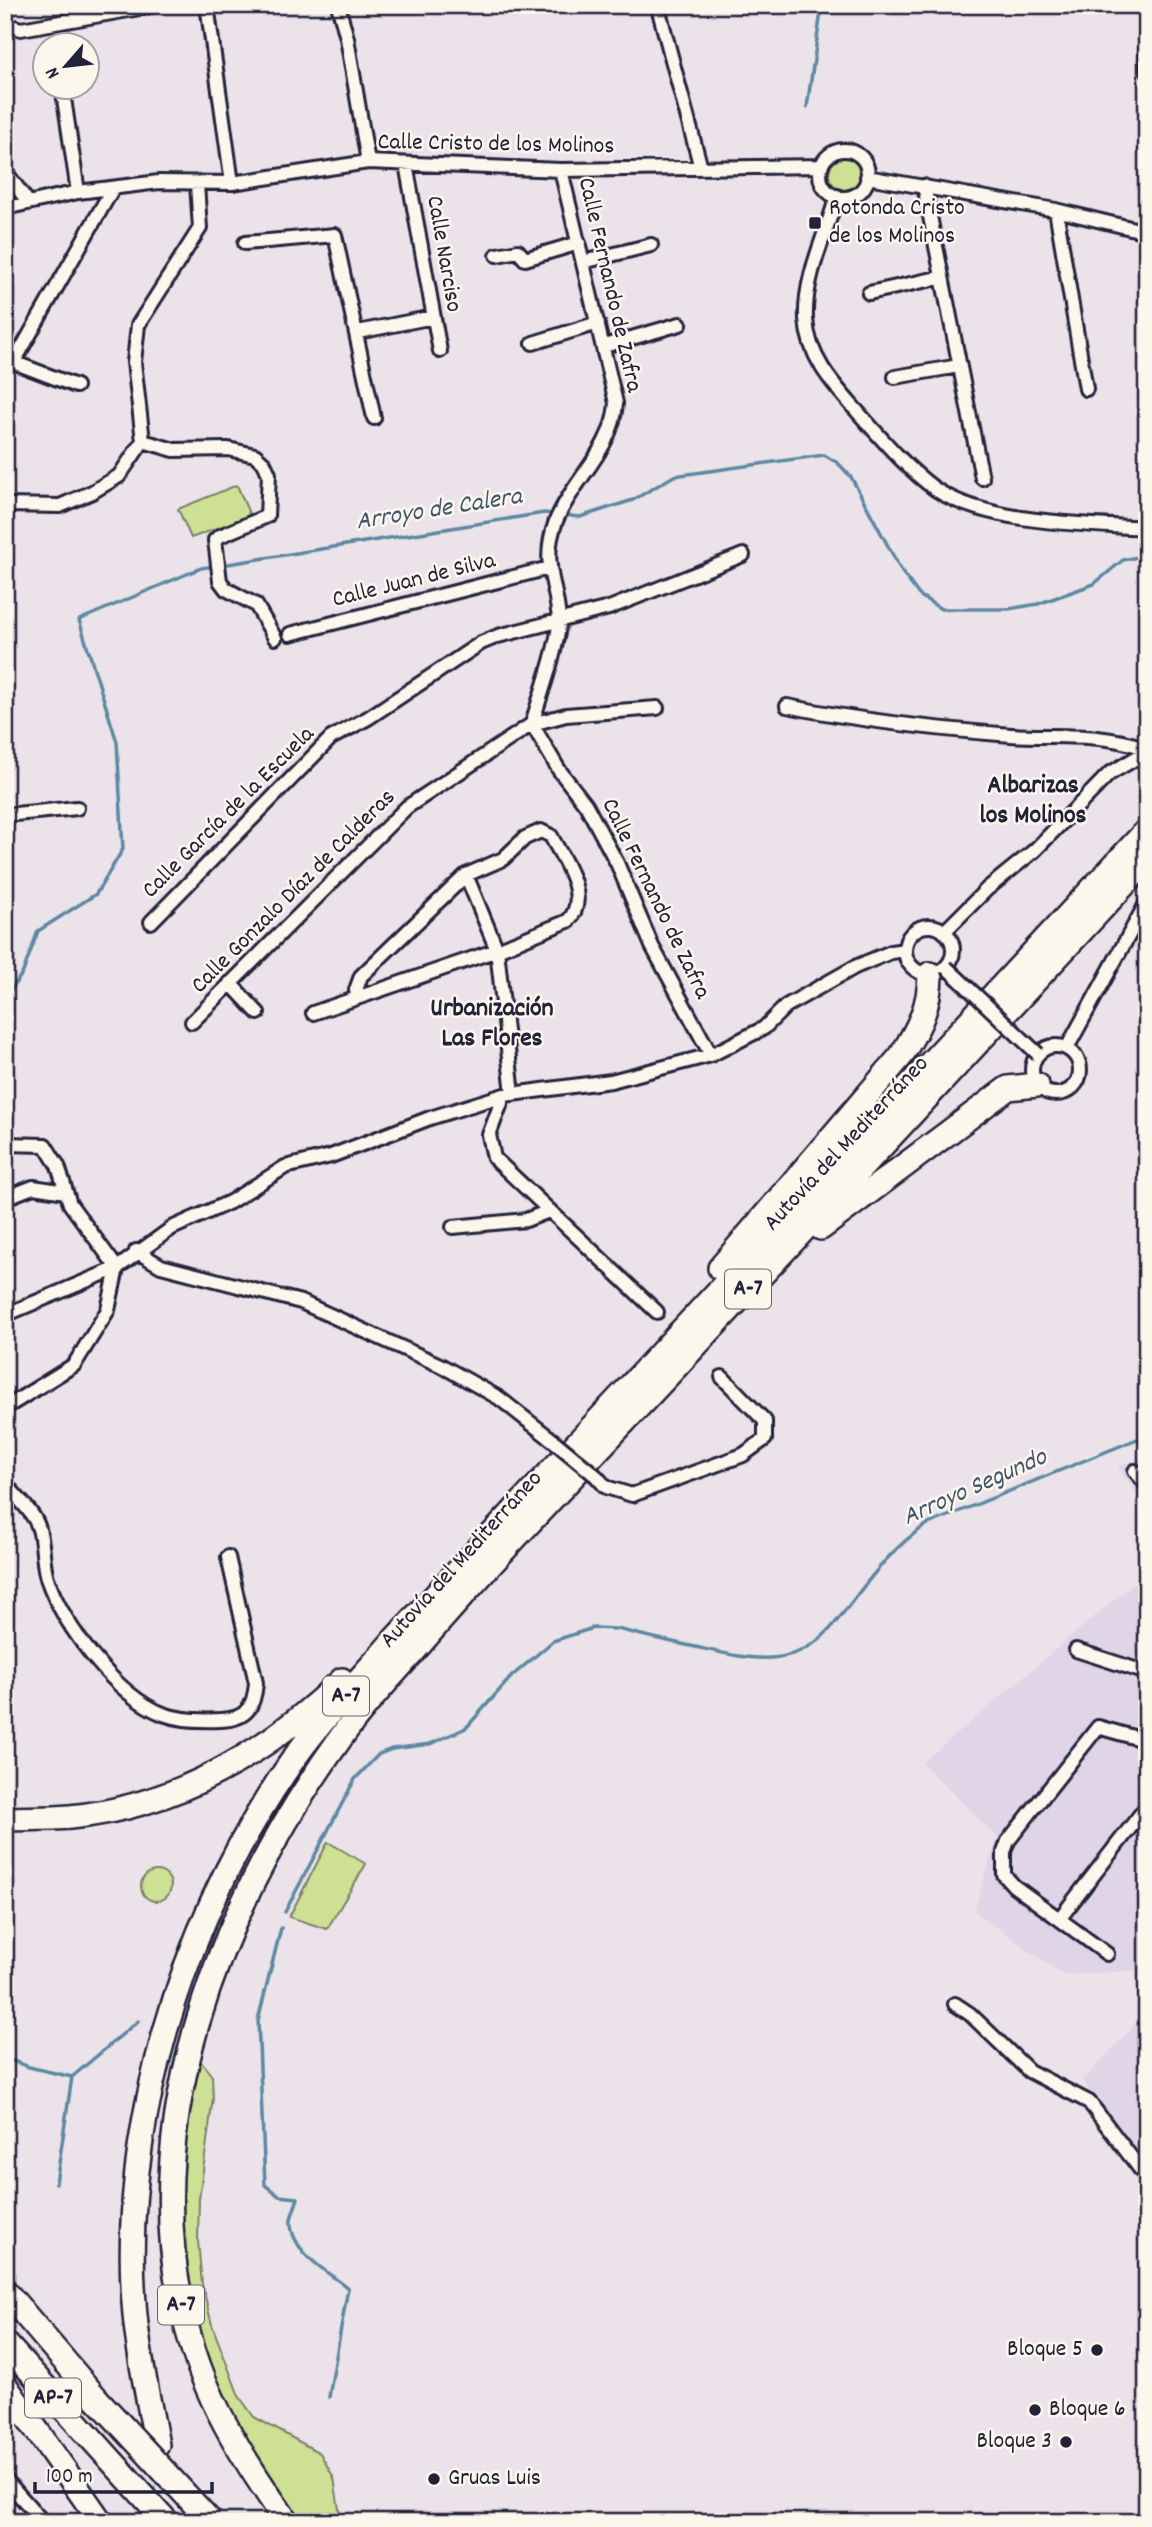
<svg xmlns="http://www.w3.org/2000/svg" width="1152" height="2527" viewBox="0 0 1152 2527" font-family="Dekko,sans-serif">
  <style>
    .built { fill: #e0d5e7 }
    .green { fill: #cee094; stroke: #788168; stroke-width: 2 }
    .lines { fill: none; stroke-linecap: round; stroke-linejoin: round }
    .stream { stroke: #5d88a2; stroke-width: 3.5 }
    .minor-casing { stroke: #22223b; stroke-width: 18 }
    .motorway-casing { stroke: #22223b; stroke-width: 28 }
    .minor { stroke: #fbf7ec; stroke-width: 12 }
    .motorway { stroke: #fbf7ec; stroke-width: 23 }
    .minor-bridge-casing { stroke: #22223b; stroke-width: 18; stroke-linecap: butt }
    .motorway-bridge-casing { stroke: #22223b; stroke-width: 28; stroke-linecap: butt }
    .minor-bridge { stroke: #fbf7ec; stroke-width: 12 }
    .motorway-bridge { stroke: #fbf7ec; stroke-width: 23 }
    .poi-dot { fill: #22223b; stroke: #fbf7ec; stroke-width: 2.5 }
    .labels { text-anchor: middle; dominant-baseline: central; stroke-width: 5; stroke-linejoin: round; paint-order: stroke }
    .shield { fill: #fbf7ec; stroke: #636270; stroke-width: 2 }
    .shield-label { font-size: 23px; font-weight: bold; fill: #22223b }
    .street-label { font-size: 24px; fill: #22223b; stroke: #fbf7ec }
    .poi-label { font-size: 24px; fill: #22223b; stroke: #fbf7ec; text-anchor: start }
    .water-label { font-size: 26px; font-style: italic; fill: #40556e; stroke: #fbf7ec }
    .neighbourhood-label { font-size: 26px; font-weight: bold; fill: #22223b; stroke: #fbf7ec }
  </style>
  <rect width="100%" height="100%" fill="#ebe3e9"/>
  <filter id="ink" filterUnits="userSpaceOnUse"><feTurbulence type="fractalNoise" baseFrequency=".0143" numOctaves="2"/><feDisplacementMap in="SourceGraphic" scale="14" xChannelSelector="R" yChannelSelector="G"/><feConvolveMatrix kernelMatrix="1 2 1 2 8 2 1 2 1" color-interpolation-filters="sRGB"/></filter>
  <g filter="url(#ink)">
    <path class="built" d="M 1147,1455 L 1147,1507 L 1118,1467 Z
      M 1147,1572 L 1147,1970 L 1063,1975 L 974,1911 L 997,1837 L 922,1763 Z
      M 1147,2011 L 1147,2161 L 1082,2081 Z"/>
    <path class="green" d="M829 174a16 16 0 1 1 32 0a16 16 0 1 1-32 0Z
      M 237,485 L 250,516 L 191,538 L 178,509 Z
      M 328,1842 L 366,1864 L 327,1929 L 289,1917 Z
      M141 1886a15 15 0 1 1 30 0a15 15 0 1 1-30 0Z
      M 197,2057 L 212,2076 L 213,2098 L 199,2199 L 198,2241 L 202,2284 L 212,2325 L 239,2396 L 254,2417 L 320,2453 L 334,2478 L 341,2522 L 302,2522 C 279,2489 253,2456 234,2420 C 195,2349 177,2265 180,2184 C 182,2141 190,2099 197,2057 Z"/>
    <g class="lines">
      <path class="stream" d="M 807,107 L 822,5
        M 222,565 L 544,513 L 580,517 L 633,500 L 674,476 L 824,455 L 838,463 L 851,477 L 902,572 L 919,595 L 941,609 L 1009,609 L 1038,604 L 1094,584 L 1123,560 L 1142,556 L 1147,560
        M 5,999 L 23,972 L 38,931 L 96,894 L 123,849 L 117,742 L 79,620 L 201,568 L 214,566
        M 285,1912 L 355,1779 L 379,1754 L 392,1749 L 430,1744 L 466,1728 L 512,1676 L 553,1641 L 593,1628 L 617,1629 C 644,1636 672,1642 700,1648 C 753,1660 797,1671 836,1622 C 866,1585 886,1552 926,1525 L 1147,1435
        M 281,1928 L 258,2020 L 265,2185 L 279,2196 L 298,2198 C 296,2205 292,2213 291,2220 C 289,2251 328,2272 348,2288 L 329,2397
        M 5,2058 L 29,2067 L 72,2077 L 138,2021
        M 56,2183 L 72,2077"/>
      <g class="minor-casing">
        <path id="minor" d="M 207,5 L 232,183
          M 338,5 L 347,38 L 368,162
          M 661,5 L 659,11 L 701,168
          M 5,24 L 21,29 L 157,5
          M 1147,49 L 1147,70
          M 63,92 L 78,192
          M820 174a24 24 0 1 1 48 0a24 24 0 1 1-48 0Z
          M 406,164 L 440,351
          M 561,170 L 616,403 C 613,450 573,479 556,521 C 540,564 557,582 559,621 C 560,641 538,702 532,724 L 559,770 L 586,805 L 617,863 L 652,946 L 711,1055
          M 5,171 L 28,202
          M 867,177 L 1056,210 L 1147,232
          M 924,186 L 982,478
          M 837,196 C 825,237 804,277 806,319 C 808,357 833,384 856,410 C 881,438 905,467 935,489 C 987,524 1084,524 1147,528
          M 5,208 L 78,192 L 159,182 L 232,183 L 368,162 L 561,170 L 821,166
          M 1056,210 L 1086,389
          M 245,243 L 335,235 L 374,418
          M 497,255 L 518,251 L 525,259 L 579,243
          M 583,262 L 651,245
          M 869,293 L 942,277
          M 358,332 L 433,317
          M 533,343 L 598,323
          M 604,346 L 680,324
          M 5,359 L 76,386
          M 14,362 L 113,188
          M 895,377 L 959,366
          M 143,441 L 174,450 L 228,449 L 255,455 L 264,463 L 269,474 L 267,516 L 220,536 L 215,540 L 220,581 L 226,589 L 256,605 L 275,638
          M 143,441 L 134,362 L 138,325 L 200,228 L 197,184
          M 5,505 L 60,506 L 92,492 L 119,476 L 143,441
          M 290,634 L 549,568
          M 787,706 C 861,721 935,729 1011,735 C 1055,738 1100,732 1144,748 L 1143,754 L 1109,774 L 1035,850 L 987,889 L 944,932
          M 5,815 L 77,808
          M 466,875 L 497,950 L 513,1094
          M 151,922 L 331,738 L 368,718 L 481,643 L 498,636 L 609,608 L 743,555
          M905 950a24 24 0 1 1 48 0a24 24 0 1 1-48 0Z
          M 230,983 L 258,1013
          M 313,1013 L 497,950 L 568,921 C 591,897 563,860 551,836 L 541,831 L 525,838 L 503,859 L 466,875 L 361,976 L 356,990 L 358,997
          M 192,1022 L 407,807 L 532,724 L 566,715 L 657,708
          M1032 1070a24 24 0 1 1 48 0a24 24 0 1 1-48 0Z
          M 1067,1048 L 1147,902
          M 504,1095 L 489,1135 L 494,1158 L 657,1312
          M 5,1144 L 45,1145 L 58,1166 L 70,1204 L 117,1268
          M 5,1198 L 33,1187 L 66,1192
          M 453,1227 L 526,1220 L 549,1211
          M 136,1251 L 161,1266 L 301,1302 L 442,1366 L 499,1398 L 555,1442
          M 5,1315 L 117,1268
          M 5,1408 L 74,1365 L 108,1310 L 117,1268 L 172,1228 L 230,1202 L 285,1167 L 331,1156 L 430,1118 L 504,1095 L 611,1081 L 711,1055 L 764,1028 L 786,1006 L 855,967 L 891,952 L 905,950
          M 1135,1471 L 1147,1485
          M 596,1476 L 606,1487 L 632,1495 L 743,1455 L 765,1439 L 765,1421 L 722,1377
          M 5,1483 C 15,1496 33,1511 38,1526 C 44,1542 42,1562 47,1578 C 62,1625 117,1696 163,1714 C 182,1721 202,1721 221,1720 C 247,1719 254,1707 256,1683 L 228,1557
          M 1076,1650 L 1147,1673
          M 1060,1918 L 1147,1806
          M 1107,1954 L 1014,1886 L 1004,1875 L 1004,1852 L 1008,1841 L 1098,1727 L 1147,1741
          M 955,2004 L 970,2014 L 1029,2071 L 1089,2102 L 1147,2178
          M 5,2479 L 43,2522"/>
      </g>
      <g class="motorway-casing">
        <path id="motorway" d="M 821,1228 L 1008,1088 L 1037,1085
          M 720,1268 L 901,1056 C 918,1029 930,1007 930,974
          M 5,1819 C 27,1818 48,1819 70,1817 C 175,1807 267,1753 342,1680
          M 5,2291 L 97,2399
          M 5,2343 L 167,2522
          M 5,2385 L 101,2522
          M 157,2445 C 149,2402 139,2359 135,2315 C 118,2131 183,1921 286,1770 C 317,1723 358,1682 394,1640 L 1147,830
          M 287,2522 C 248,2466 210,2408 191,2342 C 128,2133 220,1905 342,1736 C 365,1703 395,1673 422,1642 C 502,1549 588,1461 672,1371 C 831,1201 989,1031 1147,860"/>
      </g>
      <use href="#minor" class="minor"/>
      <use href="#motorway" class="motorway"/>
      <g class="minor-bridge-casing">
        <path id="minor-bridge" d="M 946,967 L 1038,1054
          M 555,1442 L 596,1476"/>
      </g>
      <g class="motorway-bridge-casing">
        <path id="motorway-bridge" d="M 97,2399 L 211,2522"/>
      </g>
      <use href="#minor-bridge" class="minor-bridge"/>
      <use href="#motorway-bridge" class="motorway-bridge"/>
    </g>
  </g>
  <g class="poi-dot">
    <rect x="808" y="216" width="14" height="14" rx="3.5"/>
    <circle cx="1097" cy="2350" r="7"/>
    <circle cx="1035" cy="2410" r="7"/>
    <circle cx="1066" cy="2442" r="7"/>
    <circle cx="434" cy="2479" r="7"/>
  </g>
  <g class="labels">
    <g class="shield">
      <rect x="725" y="1269.5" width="46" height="39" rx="5"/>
      <rect x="323" y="1676.5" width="46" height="39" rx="5"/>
      <rect x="158" y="2285.5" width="46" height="39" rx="5"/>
      <rect x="25" y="2378.5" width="56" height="39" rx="5"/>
    </g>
    <g class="shield-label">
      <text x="748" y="1289">A-7</text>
      <text x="346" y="1696">A-7</text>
      <text x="181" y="2305">A-7</text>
      <text x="53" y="2398">AP-7</text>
    </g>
    <g class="street-label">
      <text transform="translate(496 145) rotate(1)">Calle Cristo de los Molinos</text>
      <text transform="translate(443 254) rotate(80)">Calle Narciso</text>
      <text transform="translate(609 285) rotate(77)">Calle Fernando de Zafra</text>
      <text transform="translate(414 581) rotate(-14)">Calle Juan de Silva</text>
      <text transform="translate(229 813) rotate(-45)">Calle García de la Escuela</text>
      <text transform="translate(294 892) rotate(-45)">Calle Gonzalo Díaz de Calderas</text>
      <text transform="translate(655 899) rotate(64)">Calle Fernando de Zafra</text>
      <text transform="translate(847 1144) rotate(-47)">Autovía del Mediterráneo</text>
      <text transform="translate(462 1560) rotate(-48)">Autovía del Mediterráneo</text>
    </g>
    <g class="poi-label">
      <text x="829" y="209">Rotonda Cristo<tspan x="829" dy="28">de los Molinos</tspan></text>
      <text x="1083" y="2350" text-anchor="end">Bloque 5</text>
      <text x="1049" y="2410">Bloque 6</text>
      <text x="1052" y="2442" text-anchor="end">Bloque 3</text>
      <text x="448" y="2479">Gruas Luis</text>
    </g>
    <g class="water-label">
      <text transform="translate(439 510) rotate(-9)">Arroyo de Calera</text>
      <text transform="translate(975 1488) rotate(-24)">Arroyo Segundo</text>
    </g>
    <g class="neighbourhood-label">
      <text x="1033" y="786">Albarizas<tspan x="1033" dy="30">los Molinos</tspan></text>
      <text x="492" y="1009">Urbanización<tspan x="492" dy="30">Las Flores</tspan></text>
    </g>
  </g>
  <rect width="1152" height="2527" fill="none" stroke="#fbf7ec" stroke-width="28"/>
  <rect x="14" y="14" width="1124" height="2499" fill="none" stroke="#22223b" stroke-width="2.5" filter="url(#ink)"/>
  <g transform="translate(66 66) rotate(242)"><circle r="33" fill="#fbf7ec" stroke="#a4a2a5" stroke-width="2"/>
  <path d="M0-5L12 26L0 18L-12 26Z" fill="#22223b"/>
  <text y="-10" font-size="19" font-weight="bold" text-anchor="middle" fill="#22223b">N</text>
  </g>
  <path d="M35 2482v10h177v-10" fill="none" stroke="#22223b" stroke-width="3.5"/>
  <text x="46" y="2482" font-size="21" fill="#22223b" stroke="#fbf7ec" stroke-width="5" paint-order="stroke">100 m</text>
</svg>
